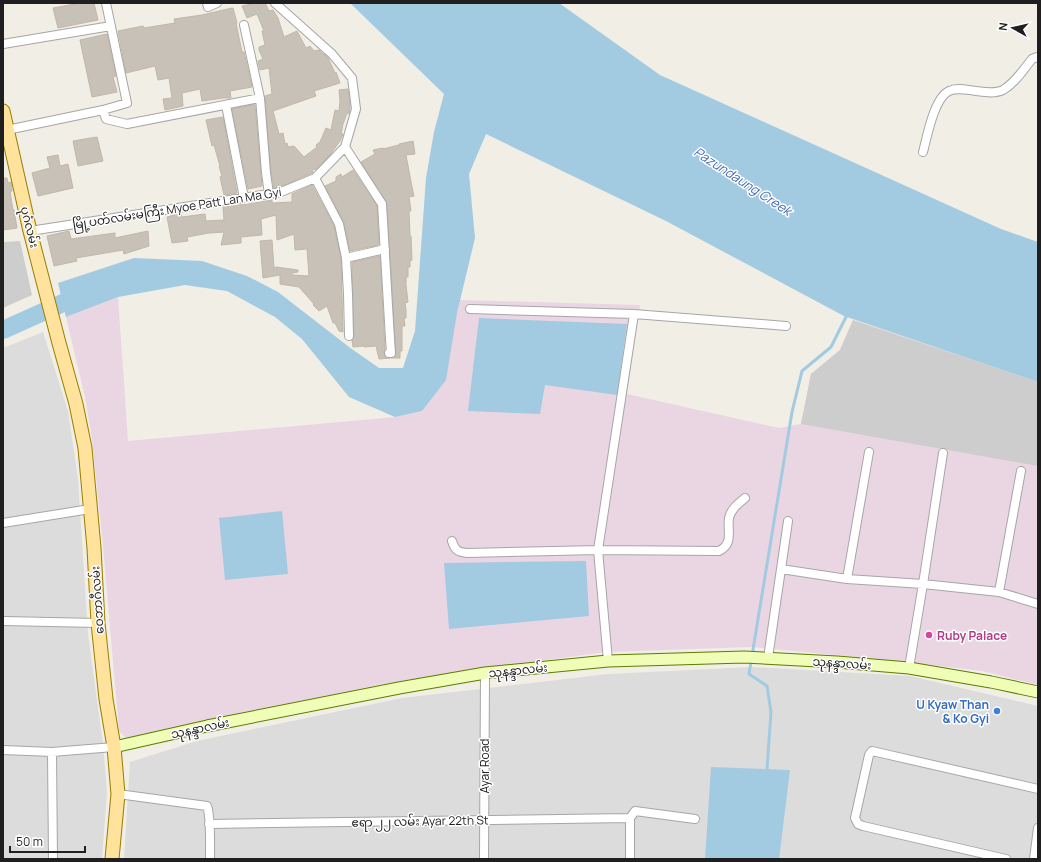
<svg xmlns="http://www.w3.org/2000/svg" width="1041" height="862" viewBox="0 0 1041 862" font-family="Manrope,'Noto Sans Myanmar',sans-serif">
  <style>
    .residential { fill: #dddcdc }
    .industrial { fill: #ead6e3 }
    .religious { fill: #cdcdcd }
    .water { fill: #a2cae1 }
    .lines { fill: none; stroke-linecap: round; stroke-linejoin: round }
    .stream { stroke: #a2cae1; stroke-width: 3 }
    .river { stroke: #a2cae1; stroke-width: 18 }
    .building { fill: #c8c1b7; stroke: #c3b7a6 }
    .minor-casing { stroke: #a6a6a6; stroke-width: 10 }
    .secondary-casing { stroke: #5d7c00; stroke-width: 13 }
    .primary-casing { stroke: #9a7d00; stroke-width: 15 }
    .minor { stroke: #fff; stroke-width: 8 }
    .secondary { stroke: #effdb6; stroke-width: 11 }
    .primary { stroke: #ffe29b; stroke-width: 13 }
    .hotel-dot { fill: #d1479c; stroke: #fff; stroke-width: 1.5 }
    .shop-dot { fill: #3f7fe0; stroke: #fff; stroke-width: 1.5 }
    .labels { text-anchor: middle; dominant-baseline: central; stroke-width: 3; stroke-linejoin: round; paint-order: stroke }
    .street-label { font-size: 12px; fill: #1f1f1f; stroke: #fff }
    .hotel-label { font-size: 12px; font-weight: bold; fill: #b23c85; stroke: #fff; text-anchor: start }
    .shop-label { font-size: 12px; font-weight: bold; fill: #366cbe; stroke: #fff; text-anchor: end }
    .water-label { font-size: 13px; font-style: italic; fill: #456db5; stroke: #fff }
  </style>
  <rect width="100%" height="100%" fill="#f0eee5"/>
  <path class="residential" d="M 43,332 L 68,411 L 78,479 L 88,634 L 103,744 L 107,792 L 102,859 L 3,859 L 3,348 Z
    M 751,667 L 910,676 L 1038,706 L 1038,859 L 124,859 L 130,762 L 197,741 L 402,698 L 608,674 Z"/>
  <path class="industrial" d="M 118,297 L 128,441 L 395,417 L 422,411 L 457,313 L 460,300 L 640,305 L 627,394 L 779,428 L 801,424 L 811,374 L 840,350 L 853,320 L 1038,382 L 1038,685 L 982,671 L 898,661 L 751,647 L 607,652 L 484,668 L 383,684 L 201,722 L 129,741 L 119,731 L 103,546 L 92,439 L 85,397 L 66,317 Z"/>
  <path class="religious" d="M 20,241 L 32,295 L 3,308 L 3,242 Z
    M 853,320 L 1038,382 L 1038,466 L 801,424 L 811,374 L 840,350 Z"/>
  <path class="water" d="M 350,3 L 559,3 L 660,75 L 1001,229 L 1038,242 L 1038,382 L 844,316 L 666,221 L 486,134 L 469,174 L 475,238 L 457,313 L 446,380 L 422,411 L 395,417 L 349,397 L 302,339 L 275,317 L 227,291 L 185,285 L 118,297 L 66,317 L 58,283 L 134,258 L 202,261 L 247,276 L 278,292 L 349,347 L 379,368 L 403,368 L 415,331 L 426,178 L 434,132 L 444,94 Z
    M 479,318 L 627,324 L 617,395 L 545,385 L 540,414 L 468,411 Z
    M 282,511 L 288,574 L 225,580 L 219,518 Z
    M 586,561 L 589,616 L 449,629 L 444,563 Z
    M 711,767 L 790,770 L 779,859 L 705,859 Z"/>
  <g class="lines">
    <path class="stream" d="M 767,769 L 771,712 L 767,686 L 749,674 L 792,412 L 802,371 L 831,347 L 848,313"/>
    <path class="river" d="M 3,330 L 74,298 L 85,294"/>
  </g>
  <path class="building" d="M 80,3 L 94,3 L 98,20 L 58,28 L 53,8 Z
    M 255,3 L 265,3 L 269,11 L 273,10 L 278,18 L 284,37 L 297,31 L 306,48 L 310,46 L 314,51 L 319,50 L 323,54 L 324,54 L 328,58 L 335,73 L 336,72 L 340,83 L 314,91 L 316,96 L 273,111 L 279,134 L 283,133 L 285,144 L 287,143 L 288,147 L 294,146 L 304,157 L 317,147 L 316,145 L 320,142 L 326,128 L 331,130 L 335,110 L 339,111 L 340,101 L 339,90 L 348,89 L 350,106 L 349,114 L 347,113 L 343,124 L 341,134 L 343,134 L 340,141 L 330,155 L 316,169 L 312,170 L 313,172 L 312,173 L 280,187 L 274,188 L 271,172 L 265,96 L 272,94 L 269,68 L 260,70 L 258,61 L 263,59 L 259,50 L 259,47 L 265,45 L 262,31 L 264,31 L 257,14 L 247,18 L 242,6 Z
    M 232,8 L 233,8 L 237,23 L 236,23 L 242,52 L 244,52 L 252,87 L 230,91 L 231,98 L 223,98 L 202,101 L 200,89 L 182,93 L 183,106 L 165,110 L 163,99 L 172,98 L 169,78 L 158,80 L 155,66 L 126,73 L 118,31 L 143,26 L 144,28 L 175,23 L 174,19 L 202,15 Z
    M 107,34 L 116,76 L 113,77 L 117,92 L 92,97 L 80,40 Z
    M 253,105 L 255,105 L 262,186 L 248,189 L 232,109 Z
    M 223,117 L 237,193 L 224,195 L 220,177 L 222,176 L 219,166 L 220,166 L 214,145 L 212,146 L 206,120 Z
    M 97,137 L 103,161 L 78,166 L 73,141 Z
    M 413,141 L 415,154 L 406,155 L 412,187 L 414,196 L 409,197 L 411,211 L 409,211 L 410,236 L 411,236 L 412,260 L 410,261 L 410,267 L 408,267 L 408,277 L 406,277 L 406,285 L 408,302 L 405,303 L 406,310 L 406,318 L 404,318 L 405,326 L 402,326 L 402,351 L 400,351 L 400,358 L 391,358 L 396,356 L 396,353 L 387,204 L 361,162 L 375,154 L 373,150 L 383,148 L 383,149 L 399,145 L 399,144 Z
    M 58,155 L 60,166 L 68,164 L 73,188 L 38,196 L 32,173 L 50,168 L 47,157 Z
    M 353,170 L 377,206 L 379,245 L 350,251 L 344,222 L 325,186 L 336,181 L 336,177 L 341,174 L 342,177 Z
    M 3,178 L 7,178 L 8,183 L 11,182 L 12,191 L 10,192 L 13,210 L 14,210 L 17,228 L 3,230 Z
    M 312,185 L 334,226 L 341,259 L 343,332 L 339,331 L 335,323 L 333,323 L 327,306 L 319,311 L 313,305 L 314,304 L 299,287 L 280,284 L 280,275 L 263,278 L 260,241 L 272,240 L 274,268 L 276,267 L 298,270 L 298,272 L 292,273 L 292,275 L 309,276 L 307,249 L 295,250 L 294,234 L 277,240 L 276,215 L 261,219 L 262,235 L 241,237 L 241,243 L 221,245 L 224,232 L 209,233 L 187,237 L 188,241 L 172,243 L 167,217 L 181,213 L 182,217 L 205,214 L 206,221 L 224,220 L 223,207 L 243,203 L 243,205 L 272,200 L 272,203 L 292,202 L 292,194 Z
    M 69,231 L 71,239 L 115,233 L 115,238 L 148,231 L 149,246 L 124,254 L 123,250 L 76,258 L 77,261 L 54,266 L 47,236 Z
    M 380,256 L 385,349 L 384,353 L 386,358 L 390,358 L 379,359 L 376,346 L 364,347 L 364,346 L 353,347 L 352,340 L 354,336 L 352,262 Z"/>
  <g class="lines">
    <g class="minor-casing">
      <path id="minor" d="M 207,3 L 208,7 L 217,3
        M 244,25 L 260,98 L 266,173 L 269,194
        M 3,44 L 111,26
        M 226,105 L 244,198
        M 103,110 L 106,119 L 127,124 L 260,98
        M 7,130 L 103,110 L 127,103 L 106,3
        M 345,147 L 382,204 L 390,339 L 391,353 L 389,353
        M 923,152 C 927,137 934,98 949,91 C 957,87 967,90 976,91 C 984,92 995,94 1003,90 C 1015,83 1024,69 1032,59 L 1037,57 L 1038,58
        M 315,178 L 339,224 L 346,258 L 348,294 L 349,336
        M 30,231 L 281,192 L 315,178 L 345,147 L 356,109 L 352,78 L 332,54 L 275,3
        M 346,258 L 385,249
        M 470,309 L 634,314 L 786,326
        M 3,523 L 90,509
        M 452,541 C 455,550 457,552 467,553 L 598,550 L 719,551 C 734,543 727,532 729,518 C 731,509 738,504 745,498
        M 781,569 L 847,579 L 923,584 L 999,592 L 1038,604
        M 847,579 L 869,452
        M 999,592 L 1021,471
        M 3,621 L 98,623
        M 768,658 L 788,521
        M 608,661 L 598,550 L 634,314
        M 909,668 L 923,584 L 943,453
        M 3,750 L 52,752 L 114,747
        M 52,752 L 53,859
        M 118,794 L 207,806 C 211,816 210,847 210,859
        M 209,824 L 630,818
        M 484,859 L 485,673
        M 630,859 L 630,818 L 635,811 L 695,819
        M 1006,859 L 863,826 L 858,824 L 855,818 L 869,755 L 872,751 L 1038,789
        M 1034,859 L 1038,828"/>
    </g>
    <g class="secondary-casing">
      <path id="secondary" d="M 114,747 L 207,726 L 399,688 L 485,673 L 608,661 L 744,657 L 837,662 L 909,668 L 991,682 L 1038,692"/>
    </g>
    <g class="primary-casing">
      <path id="primary" d="M 3,111 L 30,231 L 59,343 L 76,404 L 85,448 L 94,548 L 98,623 L 106,699 L 114,747 L 118,794 L 112,859"/>
    </g>
    <use href="#minor" class="minor"/>
    <use href="#secondary" class="secondary"/>
    <use href="#primary" class="primary"/>
  </g>
  <circle class="hotel-dot" cx="929" cy="635" r="4"/>
  <circle class="shop-dot" cx="997" cy="711" r="4"/>
  <g class="labels">
    <g class="street-label">
      <text transform="translate(177 208) rotate(-9)">မြို့ပတ်လမ်းမကြီး Myoe Patt Lan Ma Gyi</text>
      <text transform="translate(30 227) rotate(76)">ပုဂံလမ်း</text>
      <text transform="translate(97 600) rotate(-94)">ဝေဘာဂီလမ်း</text>
      <text transform="translate(842 663) rotate(4)">သုနန္ဒာလမ်း</text>
      <text transform="translate(518 670) rotate(-6)">သုနန္ဒာလမ်း</text>
      <text transform="translate(200 728) rotate(-12)">သုနန္ဒာလမ်း</text>
      <text transform="translate(484 766) rotate(-90)">Ayar Road</text>
      <text transform="translate(420 821) rotate(-1)">ဧရာ ၂၂ လမ်း Ayar 22th St</text>
    </g>
    <g class="hotel-label">
      <text x="937" y="635">Ruby Palace</text>
    </g>
    <g class="shop-label">
      <text x="989" y="704">U Kyaw Than<tspan x="989" dy="14">&amp; Ko Gyi</tspan></text>
    </g>
    <g class="water-label">
      <text transform="translate(743 181) rotate(33)">Pazundaung Creek</text>
    </g>
  </g>
  <rect width="1041" height="862" fill="none" stroke="#1f1f1f" stroke-width="8"/>
  <g transform="translate(1013 28) rotate(278)" stroke="#ffffff" stroke-width="3" paint-order="stroke">
  <path d="M0-3L7 15L0 10L-7 15Z" fill="#1f1f1f"/>
  <text y="-6" font-size="11" font-weight="bold" text-anchor="middle" fill="#1f1f1f">N</text>
  </g>
  <path d="M10 846v6h75v-6" fill="none" stroke="#1f1f1f" stroke-width="2"/>
  <text x="16" y="846" font-size="12" fill="#1f1f1f" stroke="#ffffff" stroke-width="3" paint-order="stroke">50 m</text>
</svg>
